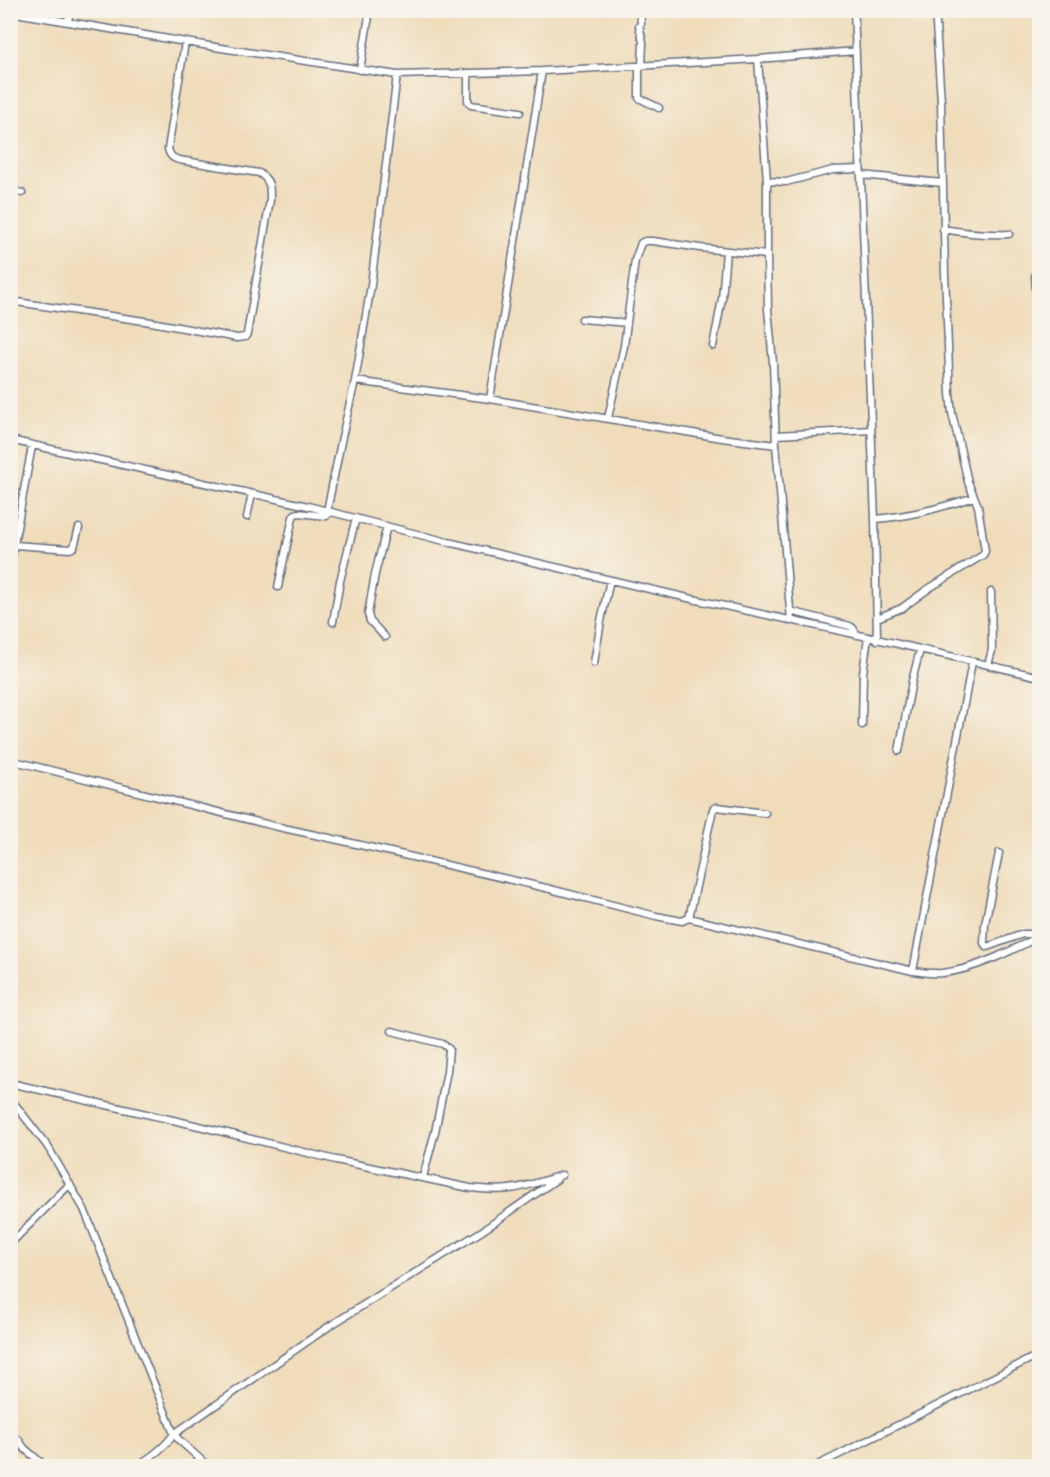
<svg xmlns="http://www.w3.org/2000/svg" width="1050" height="1477" viewBox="0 0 1050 1477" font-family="Caveat,sans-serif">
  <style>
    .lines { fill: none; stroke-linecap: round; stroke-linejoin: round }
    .street-casing { stroke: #656c7e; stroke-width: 9 }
    .street { stroke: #fff; stroke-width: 6 }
  </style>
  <rect width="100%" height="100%" fill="#f7f3e8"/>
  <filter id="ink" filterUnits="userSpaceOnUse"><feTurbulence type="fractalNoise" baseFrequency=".0167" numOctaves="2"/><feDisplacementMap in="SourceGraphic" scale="12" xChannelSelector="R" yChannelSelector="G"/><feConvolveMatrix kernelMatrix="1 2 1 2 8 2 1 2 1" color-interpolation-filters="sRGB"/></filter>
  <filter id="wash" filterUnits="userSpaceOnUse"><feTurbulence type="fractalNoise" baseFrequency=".008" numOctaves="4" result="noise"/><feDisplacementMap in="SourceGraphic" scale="24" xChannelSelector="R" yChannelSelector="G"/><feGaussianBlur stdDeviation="1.35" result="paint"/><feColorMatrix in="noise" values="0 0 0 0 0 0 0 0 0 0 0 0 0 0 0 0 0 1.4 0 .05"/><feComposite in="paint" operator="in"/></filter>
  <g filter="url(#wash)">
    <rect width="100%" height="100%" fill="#efdcba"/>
  </g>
  <g filter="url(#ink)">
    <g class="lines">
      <g class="street-casing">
        <path id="street" d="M 640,10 L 641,24 L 639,26 L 643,42 L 642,66
          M 854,10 L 875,519 L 877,640
          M 10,12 L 221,48 L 397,75 L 542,71 L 635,66 L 758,59 L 856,51
          M 68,22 L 70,10
          M 758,59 L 767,181 L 767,255 L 768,309 L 773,363 L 776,445 L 791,621
          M 639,66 L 639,98 L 659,108
          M 360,70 L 370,10
          M 468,73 L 468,101 L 471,105 L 520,112
          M 861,175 L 942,183
          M 767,181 L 786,182 L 833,170 L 860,169
          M 10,190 L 22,193
          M 943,229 C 965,233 986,235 1009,234
          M 1040,269 L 1036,272 L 1035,277 L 1040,344
          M 10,301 L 151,322 L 237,338 L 245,337 L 247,334 L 270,200 C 270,187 271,181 259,173 L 179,160 C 172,158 170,156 168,149 L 185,42
          M 582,319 L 627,323
          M 713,346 L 722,299 L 726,251
          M 355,381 L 490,399 L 722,438 L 776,445
          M 490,399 L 542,71
          M 608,418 L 624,346 L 635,260 L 641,243 L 645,241 L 653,241 L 700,248 L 767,255
          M 776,435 L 871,430
          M 10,440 L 308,506 L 448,542 L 688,598 L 868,637 L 1040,677
          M 327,511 L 342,437 L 355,381 L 371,285 L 397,75
          M 247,517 L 252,494
          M 875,519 C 911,516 940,508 974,497
          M 15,545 L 70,549 L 74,547 L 79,528
          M 10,566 L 32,446
          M 278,587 L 293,517 L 295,514 L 298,513 L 326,516 L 331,512
          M 790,611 L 850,626 L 853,628 L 857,635
          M 877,618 L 902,608 L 928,589 L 983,555 L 985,551 L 978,506 L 968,482 L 952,413 L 950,394 L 945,274 L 941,101 L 935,10
          M 333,622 L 340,581 L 356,518
          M 385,637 L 370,621 L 368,614 L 375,574 L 387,526
          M 594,663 L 601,621 L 610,580
          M 988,665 L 992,650 L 991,592
          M 862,725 L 863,673 L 868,637
          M 899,751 L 912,681 L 920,650
          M 10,760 L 274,826 L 343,841 L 546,888 L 656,916 L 682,921 L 689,918 L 713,809 L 717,807 L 765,813
          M 999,853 L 985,924 L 984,943 L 987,947 L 1023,934 L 1030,934 L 1040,947
          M 689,918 L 913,971 C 922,972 933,974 942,973 C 974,970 1011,951 1040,936
          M 913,971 L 972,662
          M 392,1031 L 443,1044 L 449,1049 L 447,1071 L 435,1132 L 423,1177
          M 10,1083 L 199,1126 L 336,1160 L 470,1188 C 483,1189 496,1191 509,1189 C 527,1187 545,1180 562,1175
          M 10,1098 L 48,1147 L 84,1209 L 174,1434 L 180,1441 L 208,1466
          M 10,1244 L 70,1184
          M 18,1439 L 24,1448 L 45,1466
          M 137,1466 C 151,1457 164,1448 174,1434 L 328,1327 L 482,1231 L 557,1179
          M 816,1466 L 1040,1354"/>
      </g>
      <use href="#street" class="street"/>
    </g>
  </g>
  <rect width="1050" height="1477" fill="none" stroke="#f7f3e8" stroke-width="36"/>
</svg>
